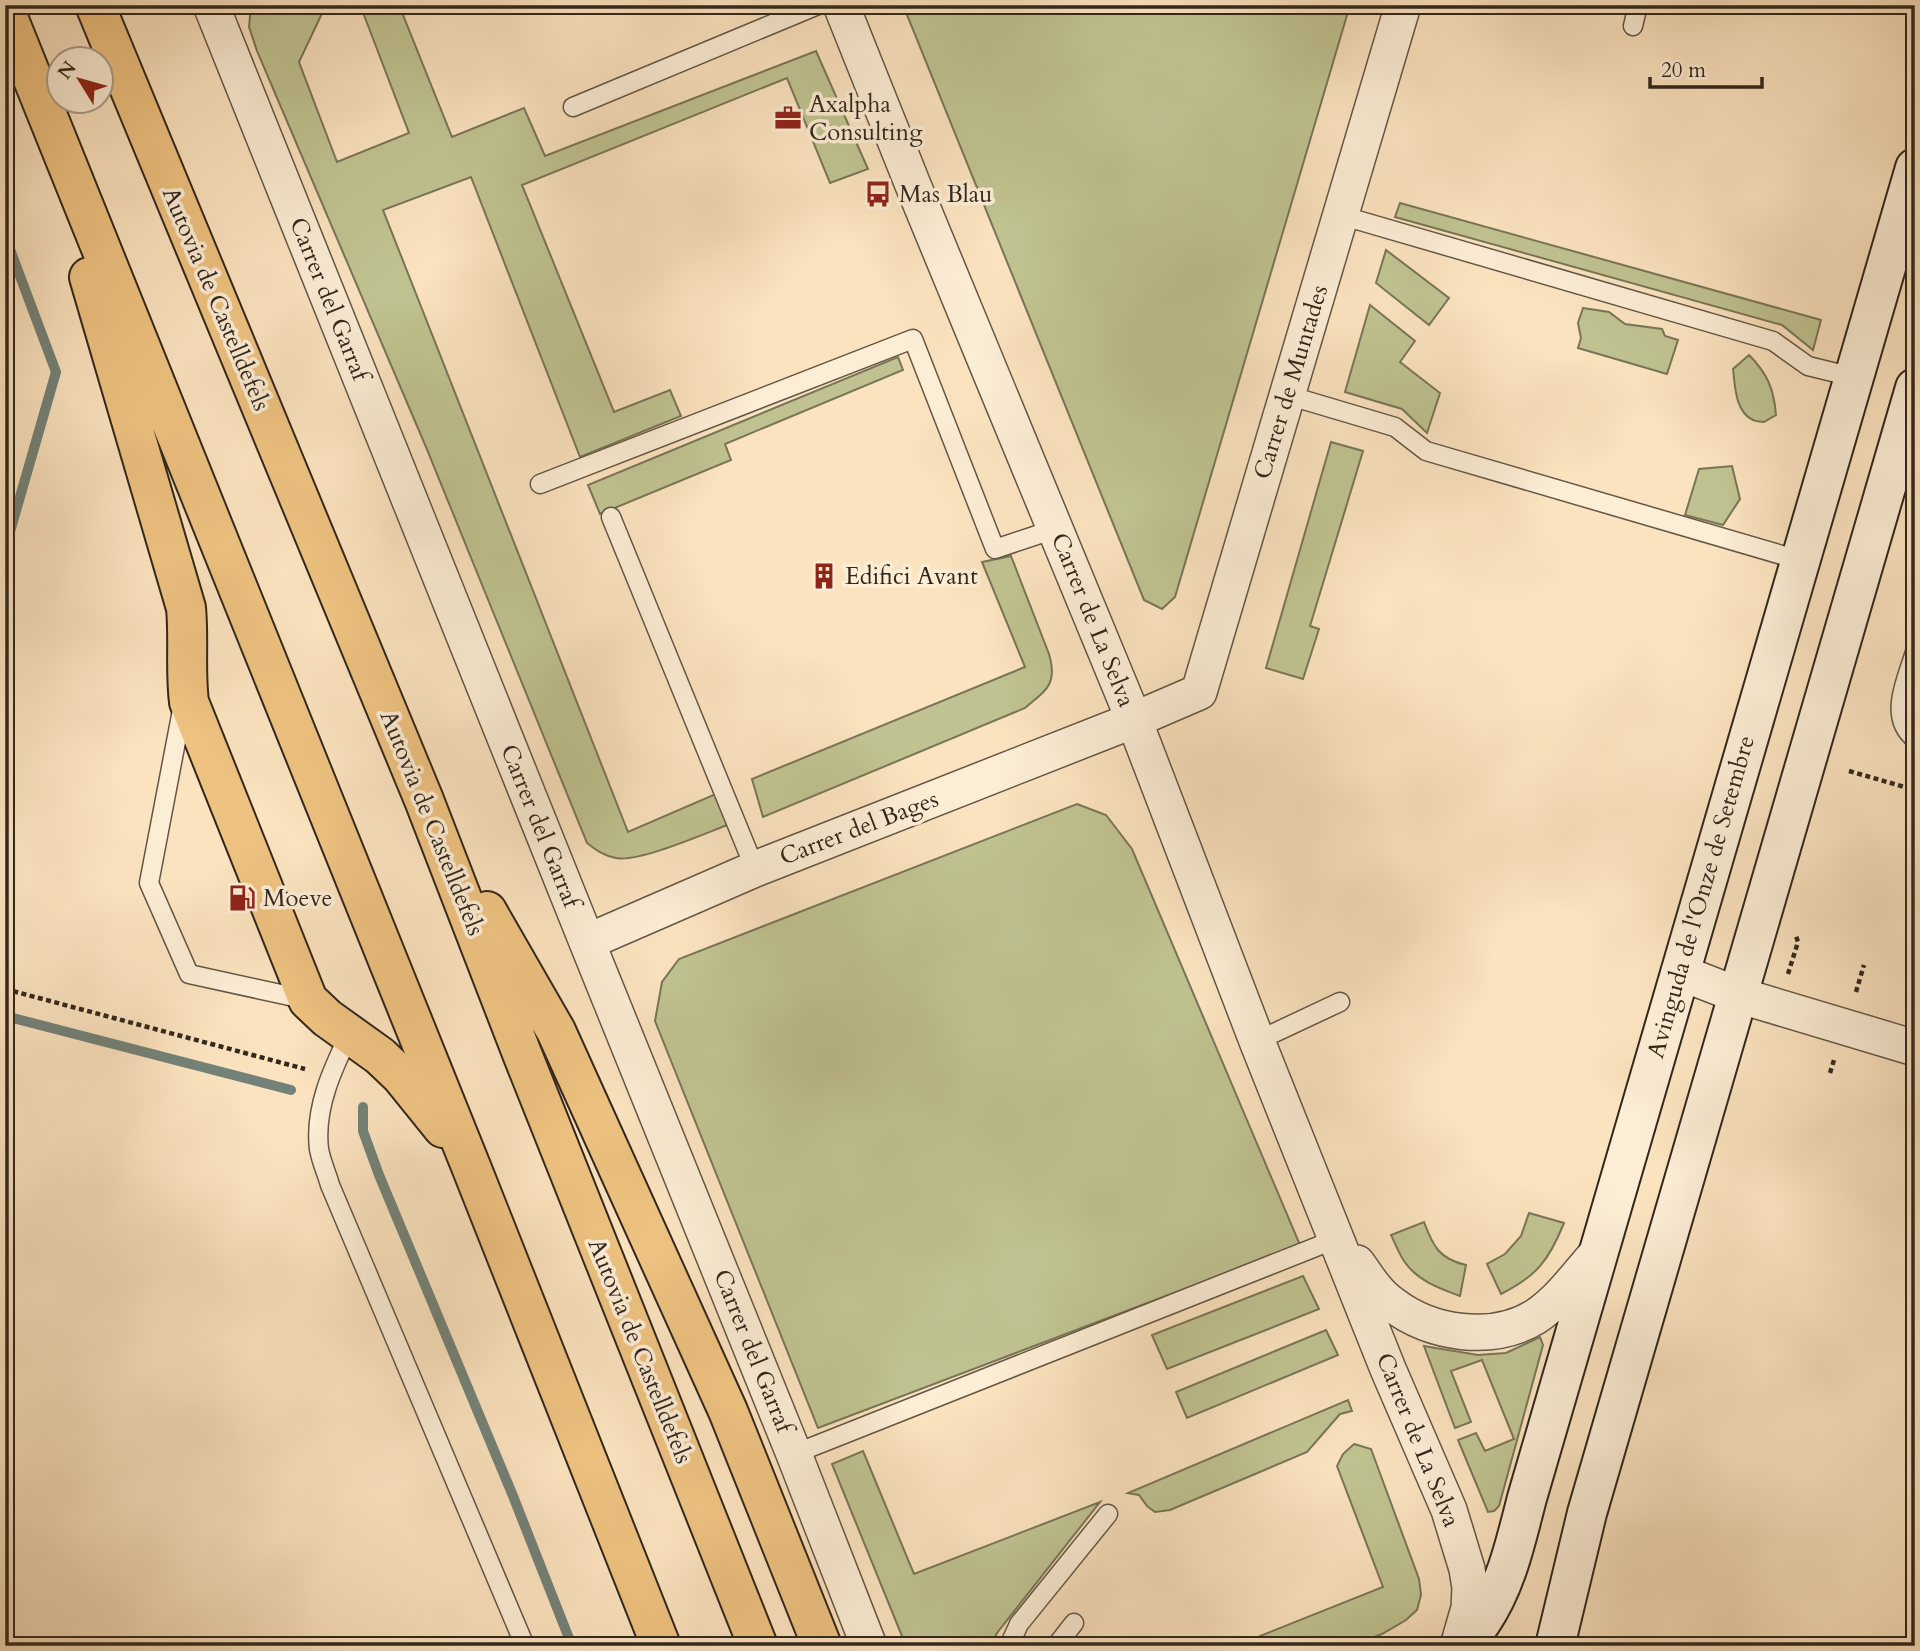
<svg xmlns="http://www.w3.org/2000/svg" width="1920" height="1651" viewBox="0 0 1920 1651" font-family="Cardo,serif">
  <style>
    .green { fill: #c0c391; stroke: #797557; stroke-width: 2 }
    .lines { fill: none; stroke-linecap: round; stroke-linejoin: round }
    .stream { stroke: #738278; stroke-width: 10 }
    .lane-casing { stroke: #645646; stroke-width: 21 }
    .street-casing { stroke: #645646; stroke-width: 38 }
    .secondary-casing { stroke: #32271d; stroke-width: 42 }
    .highway-casing { stroke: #32271d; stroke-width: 42 }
    .path { stroke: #32271d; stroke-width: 4.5; stroke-dasharray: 5 3.5; stroke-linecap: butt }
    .lane { stroke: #fcedd5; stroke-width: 18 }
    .street { stroke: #fcedd5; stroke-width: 35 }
    .secondary { stroke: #fcedd5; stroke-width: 38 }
    .highway { stroke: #eec280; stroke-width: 38 }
    .labels { text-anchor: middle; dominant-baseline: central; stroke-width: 7; stroke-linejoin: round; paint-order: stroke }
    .poi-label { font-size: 24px; fill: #32271d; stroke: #fcedd5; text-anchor: start }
    .street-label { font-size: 24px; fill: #32271d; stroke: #fcedd5 }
  </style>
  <rect width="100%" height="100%" fill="#fbe3bf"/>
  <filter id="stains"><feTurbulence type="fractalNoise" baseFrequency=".00286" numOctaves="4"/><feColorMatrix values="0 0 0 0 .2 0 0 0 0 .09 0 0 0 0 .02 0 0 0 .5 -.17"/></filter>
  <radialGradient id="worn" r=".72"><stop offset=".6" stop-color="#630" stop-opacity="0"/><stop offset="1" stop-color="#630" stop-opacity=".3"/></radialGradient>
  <path class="green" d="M 251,5 L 326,5 L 299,62 L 337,162 L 409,133 L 364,15 L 367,5 L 399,5 L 452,137 L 524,108 L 545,156 L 816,51 L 868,169 L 830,183 L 787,78 L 522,185 L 614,412 L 670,390 L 681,416 L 580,457 L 471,177 L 383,210 L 628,832 L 718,793 L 730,824 C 706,833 638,863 616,858 C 604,856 596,850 587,843 L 426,447 L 257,51 L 249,27 Z
    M 903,5 L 1350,5 L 1175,597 L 1162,609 L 1144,600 Z
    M 1400,203 L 1821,320 L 1813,350 L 1782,325 L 1395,217 Z
    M 1386,250 L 1449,298 L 1429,325 L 1376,283 Z
    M 1370,305 L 1415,341 L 1400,362 L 1440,393 L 1427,433 L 1402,409 L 1345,392 Z
    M 1583,308 L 1609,312 L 1625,324 L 1662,329 L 1665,336 L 1678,340 L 1667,374 L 1578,348 L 1581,338 L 1578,323 Z
    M 1749,355 C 1767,373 1774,389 1776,415 L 1764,422 C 1760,421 1756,422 1753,420 C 1735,412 1735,385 1733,369 Z
    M 898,357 L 903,370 L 725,444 L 731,460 L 600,514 L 588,485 Z
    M 1331,442 L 1363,451 L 1310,626 L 1319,629 L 1303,679 L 1266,668 Z
    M 1732,466 L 1740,499 L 1723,525 L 1685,515 L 1699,469 Z
    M 1011,556 L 1049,654 C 1058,685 1046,690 1025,708 L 763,817 L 752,779 L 1025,667 L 982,562 Z
    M 1077,804 L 1106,815 L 1132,849 L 1300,1245 L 818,1428 L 655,1021 L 662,982 L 679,959 Z
    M 1529,1213 L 1564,1223 C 1549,1260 1537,1276 1501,1294 L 1487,1264 L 1505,1254 L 1521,1236 Z
    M 1424,1222 C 1433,1246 1439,1259 1466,1265 L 1460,1296 C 1442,1289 1420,1282 1407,1265 C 1400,1257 1396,1245 1391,1235 Z
    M 1303,1276 L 1319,1309 L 1167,1369 L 1152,1335 Z
    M 1326,1330 L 1338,1355 L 1187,1418 L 1176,1392 Z
    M 1540,1337 L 1543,1345 L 1499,1506 L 1494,1511 L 1488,1512 L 1458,1440 L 1476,1433 L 1485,1451 L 1514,1439 L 1482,1360 L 1451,1371 L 1471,1422 L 1455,1428 L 1424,1346 L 1478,1355 L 1506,1353 Z
    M 1348,1400 L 1352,1411 L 1340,1414 L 1307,1452 L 1170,1510 L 1155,1512 L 1147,1506 L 1139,1495 L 1128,1493 Z
    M 1354,1444 L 1371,1449 L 1419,1579 L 1421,1595 L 1417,1610 L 1406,1620 L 1382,1634 L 1351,1646 L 1264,1646 L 1260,1636 L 1383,1587 L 1337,1466 L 1343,1454 Z
    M 863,1451 L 914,1574 L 1100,1502 L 997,1633 L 991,1646 L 906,1646 L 832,1464 Z"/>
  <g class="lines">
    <path class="stream" d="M 5,236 L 56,372 L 5,549
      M 5,1016 L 291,1090
      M 363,1107 L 363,1131 L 379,1175 L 513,1496 L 572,1646"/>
    <g class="lane-casing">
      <path id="lane" d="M 1633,26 L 1638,5
        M 573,107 L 818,5
        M 1340,215 L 1773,341 L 1808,366 L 1853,377
        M 1287,395 L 1395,427 L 1426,451 L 1799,560
        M 540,484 L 913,339 L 995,549 L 1055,529
        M 611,517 L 755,869
        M 1915,652 C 1907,679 1887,717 1915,739
        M 183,705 L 149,883 L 189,974 L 308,1000
        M 350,1033 C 333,1068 314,1108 319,1149 C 321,1161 327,1174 330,1185 L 525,1646
        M 1257,1041 L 1340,1002
        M 794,1454 L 1336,1239
        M 1009,1646 L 1019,1624 L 1108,1514
        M 1056,1646 L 1074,1623"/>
    </g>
    <g class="street-casing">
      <path id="street" d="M 211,5 L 587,942 L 794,1454 L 869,1646
        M 841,5 L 913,185 L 1134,720 L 1257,1041 L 1388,1369 L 1449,1510 L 1467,1569 L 1470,1588 L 1469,1608 L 1458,1646
        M 587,942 L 755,869 L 1134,720 L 1199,692 L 1403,5
        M 1679,972 L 1738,995 L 1915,1048
        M 1357,1263 C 1367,1277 1377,1294 1392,1304 C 1431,1334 1492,1343 1535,1317 C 1560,1301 1579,1273 1599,1251"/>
    </g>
    <g class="secondary-casing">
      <path id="secondary" d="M 1460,1646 C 1467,1638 1476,1630 1482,1621 C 1507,1584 1516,1540 1527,1498 L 1915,168
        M 1555,1646 L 1587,1513 L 1915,388"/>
    </g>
    <g class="highway-casing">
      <path id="highway" d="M 95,5 L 424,800 L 521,1051 L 758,1646
        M 5,10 L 470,1164 L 661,1646
        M 89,277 L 186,608 C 189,639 185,671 189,702 L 308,1000 L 327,1018 L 380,1056 L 401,1076 L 443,1128
        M 487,911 L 556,1031 L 728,1411 L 822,1646"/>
    </g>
    <path class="path" d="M 1849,11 L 1851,5
      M 1849,771 L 1915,790
      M 1788,974 L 1798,942 L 1796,936
      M 5,989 L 305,1069
      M 1856,992 L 1864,965
      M 1830,1073 L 1834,1060"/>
    <use href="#lane" class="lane"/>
    <use href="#street" class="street"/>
    <use href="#secondary" class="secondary"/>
    <use href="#highway" class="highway"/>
  </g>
  <defs>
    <g id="office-bare" transform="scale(2.1)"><path d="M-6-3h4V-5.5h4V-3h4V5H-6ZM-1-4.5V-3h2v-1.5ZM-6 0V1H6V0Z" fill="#8f2418" stroke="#fcedd5" stroke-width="2.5" paint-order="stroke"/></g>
    <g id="bus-bare" transform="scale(2.1)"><path d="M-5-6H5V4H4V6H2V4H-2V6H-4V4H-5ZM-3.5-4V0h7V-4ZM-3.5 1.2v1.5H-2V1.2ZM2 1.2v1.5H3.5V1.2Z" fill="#8f2418" stroke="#fcedd5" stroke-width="2.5" paint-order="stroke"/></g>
    <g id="building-bare" transform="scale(2.1)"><path d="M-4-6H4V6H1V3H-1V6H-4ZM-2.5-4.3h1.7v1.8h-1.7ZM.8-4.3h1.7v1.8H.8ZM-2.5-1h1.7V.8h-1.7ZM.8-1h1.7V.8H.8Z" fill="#8f2418" stroke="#fcedd5" stroke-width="2.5" paint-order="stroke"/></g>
    <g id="fuel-bare" transform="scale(2.1)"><path d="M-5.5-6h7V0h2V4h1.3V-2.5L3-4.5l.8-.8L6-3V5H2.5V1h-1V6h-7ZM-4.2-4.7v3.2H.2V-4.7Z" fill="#8f2418" stroke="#fcedd5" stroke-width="2.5" paint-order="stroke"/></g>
  </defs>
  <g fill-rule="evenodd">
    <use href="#office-bare" x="788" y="118"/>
    <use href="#bus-bare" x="878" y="194"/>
    <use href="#building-bare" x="824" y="576"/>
    <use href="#fuel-bare" x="242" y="898"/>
  </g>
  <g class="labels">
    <g class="poi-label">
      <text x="809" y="104">Axalpha<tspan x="809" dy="28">Consulting</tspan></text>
      <text x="899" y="194">Mas Blau</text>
      <text x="845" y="576">Edifici Avant</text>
      <text x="263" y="898">Moeve</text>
    </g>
    <g class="street-label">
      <text transform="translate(216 299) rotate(67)">Autovia de Castelldefels</text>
      <text transform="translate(329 299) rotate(68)">Carrer del Garraf</text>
      <text transform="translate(1291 382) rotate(-73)">Carrer de Muntades</text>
      <text transform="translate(1093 620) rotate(68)">Carrer de La Selva</text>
      <text transform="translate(432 823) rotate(68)">Autovia de Castelldefels</text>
      <text transform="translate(540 826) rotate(68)">Carrer del Garraf</text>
      <text transform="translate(859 828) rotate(-21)">Carrer del Bages</text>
      <text transform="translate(1701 897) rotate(-74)">Avinguda de l'Onze de Setembre</text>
      <text transform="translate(640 1351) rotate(68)">Autovia de Castelldefels</text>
      <text transform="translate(753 1351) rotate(68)">Carrer del Garraf</text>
      <text transform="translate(1418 1440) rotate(68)">Carrer de La Selva</text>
    </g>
  </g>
  <rect width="1920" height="1651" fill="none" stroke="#fbe3bf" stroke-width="28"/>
  <rect x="7" y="7" width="1906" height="1637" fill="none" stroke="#32271d" stroke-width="3.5"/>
  <rect x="14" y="14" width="1892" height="1623" fill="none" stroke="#32271d" stroke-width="2"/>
  <g transform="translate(80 80) rotate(307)"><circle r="33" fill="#fcedd5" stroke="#ab9e8b" stroke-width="2"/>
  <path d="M0-5L12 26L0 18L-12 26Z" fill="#8f2418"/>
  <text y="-10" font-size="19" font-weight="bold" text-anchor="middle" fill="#32271d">N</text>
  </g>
  <path d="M1650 77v10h112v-10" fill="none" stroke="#32271d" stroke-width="3.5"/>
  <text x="1661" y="77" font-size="21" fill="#32271d" stroke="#fcedd5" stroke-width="5" paint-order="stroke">20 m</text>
  <rect width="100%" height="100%" filter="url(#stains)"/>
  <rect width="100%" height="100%" fill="url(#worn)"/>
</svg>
